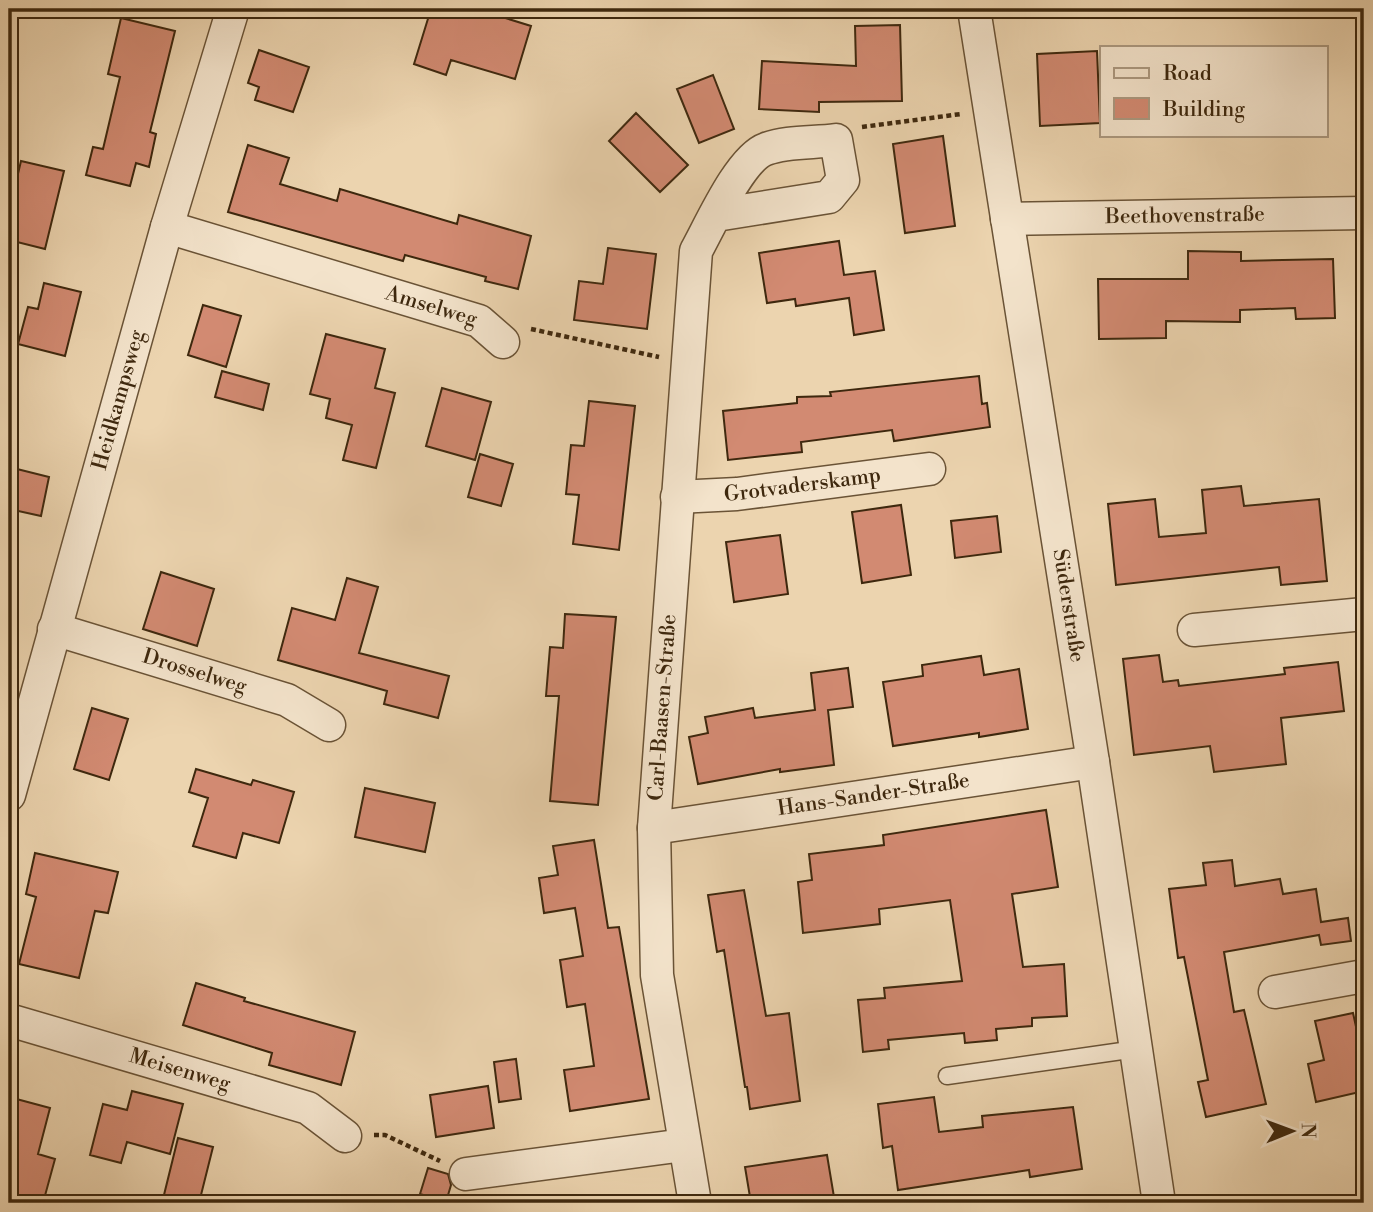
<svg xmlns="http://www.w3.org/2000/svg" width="1373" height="1212" viewBox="0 0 1373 1212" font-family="'Libre Bodoni',serif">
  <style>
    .building { fill: #d28a72; stroke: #3e280e; stroke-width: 2 }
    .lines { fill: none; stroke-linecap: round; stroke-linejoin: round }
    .service-casing { stroke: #6a5336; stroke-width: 19 }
    .minor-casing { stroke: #6a5336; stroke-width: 35 }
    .path { stroke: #3e280e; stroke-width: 4.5; stroke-dasharray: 5 3.5; stroke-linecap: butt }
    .service { stroke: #f3e3cb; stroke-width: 16 }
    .minor { stroke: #f3e3cb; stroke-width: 32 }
    .labels { text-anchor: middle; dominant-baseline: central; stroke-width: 6; stroke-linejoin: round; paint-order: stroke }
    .street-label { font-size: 21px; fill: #3e280e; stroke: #f3e3cb }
  </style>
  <rect width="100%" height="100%" fill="#ecd4af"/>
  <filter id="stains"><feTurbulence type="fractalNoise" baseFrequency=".00286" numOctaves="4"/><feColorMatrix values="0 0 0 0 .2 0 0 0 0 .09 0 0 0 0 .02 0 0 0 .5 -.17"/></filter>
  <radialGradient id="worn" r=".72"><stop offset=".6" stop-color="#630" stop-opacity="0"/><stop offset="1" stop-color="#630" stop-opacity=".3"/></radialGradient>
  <path class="building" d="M 431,9 L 476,9 L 531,26 L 515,79 L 451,60 L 446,75 L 414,64 Z
    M 121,18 L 175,31 L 150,132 L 156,134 L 149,167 L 136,163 L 130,186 L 86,175 L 93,147 L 103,149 L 120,77 L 108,74 Z
    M 900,25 L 902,101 L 819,102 L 819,112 L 759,109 L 762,61 L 856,66 L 855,26 Z
    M 259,50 L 309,67 L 293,112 L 255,100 L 259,87 L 248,83 Z
    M 1097,51 L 1100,123 L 1040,126 L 1037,54 Z
    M 713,75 L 734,129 L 699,143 L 677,89 Z
    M 636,113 L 688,165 L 660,192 L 609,141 Z
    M 943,136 L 955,226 L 905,233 L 893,144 Z
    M 248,145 L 289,158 L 280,184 L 337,201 L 340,189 L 457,224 L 459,215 L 531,236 L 518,289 L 485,281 L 486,277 L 405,255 L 403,261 L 228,212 Z
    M 21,161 L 64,171 L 45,249 L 9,240 L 9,212 Z
    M 839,241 L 844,275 L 875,271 L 884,330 L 854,335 L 849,298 L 796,306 L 795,299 L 767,303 L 759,253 Z
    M 608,248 L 656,254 L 647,329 L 574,320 L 579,281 L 603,284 Z
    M 1188,251 L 1241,252 L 1241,261 L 1333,259 L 1335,318 L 1296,319 L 1295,308 L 1240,310 L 1240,322 L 1166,321 L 1166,338 L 1099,339 L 1098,279 L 1188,279 Z
    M 44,283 L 81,292 L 65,356 L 18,344 L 28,307 L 38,309 Z
    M 203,305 L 241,316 L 226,367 L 188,355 Z
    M 326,334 L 385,349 L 375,388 L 395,393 L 376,468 L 343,460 L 352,425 L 326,418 L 330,399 L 310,394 Z
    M 222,371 L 269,384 L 263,410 L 215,397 Z
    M 979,376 L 982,404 L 987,403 L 990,427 L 894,441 L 892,430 L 801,442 L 802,452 L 728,460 L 723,411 L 797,403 L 797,397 L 831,396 L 830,392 Z
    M 442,388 L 491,402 L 475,460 L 426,446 Z
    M 589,401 L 635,406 L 619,550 L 573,544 L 579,495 L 566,494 L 571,445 L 584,446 Z
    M 480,454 L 513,464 L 501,506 L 468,497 Z
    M 9,467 L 49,477 L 41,516 L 9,509 Z
    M 1241,486 L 1244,506 L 1319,499 L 1327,581 L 1281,585 L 1279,567 L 1116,585 L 1108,504 L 1155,499 L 1159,537 L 1206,533 L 1202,490 Z
    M 901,505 L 911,575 L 862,583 L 852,512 Z
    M 997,516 L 1001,552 L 955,558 L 951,521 Z
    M 780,535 L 788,594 L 734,602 L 726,542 Z
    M 161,572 L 214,589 L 197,646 L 143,629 Z
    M 347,578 L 378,587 L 359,653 L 449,676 L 438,718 L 384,704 L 387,691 L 278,660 L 292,608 L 335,620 Z
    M 565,614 L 616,617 L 598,805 L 550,801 L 559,696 L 546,696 L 550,647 L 563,648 Z
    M 1159,655 L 1163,682 L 1178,680 L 1179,686 L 1285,674 L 1284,668 L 1338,662 L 1344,711 L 1281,718 L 1286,764 L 1214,772 L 1210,746 L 1134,755 L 1123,659 Z
    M 981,656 L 984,675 L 1019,669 L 1028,729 L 979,737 L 979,733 L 893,746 L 883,682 L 923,676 L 922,665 Z
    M 848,668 L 853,707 L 828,710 L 834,765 L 780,772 L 780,769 L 698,784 L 689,737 L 708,733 L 705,717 L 753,708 L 755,718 L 815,710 L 811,673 Z
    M 92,708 L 128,719 L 109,780 L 74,769 Z
    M 196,769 L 251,785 L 253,780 L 294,792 L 279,843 L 243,833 L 236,858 L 193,846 L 208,798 L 189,792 Z
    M 365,788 L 435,803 L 425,852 L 355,837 Z
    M 1046,810 L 1058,887 L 1012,894 L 1023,967 L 1064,964 L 1067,1016 L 1032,1018 L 1032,1026 L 996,1029 L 997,1040 L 965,1043 L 964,1033 L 888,1040 L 889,1049 L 863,1052 L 858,1000 L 885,998 L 884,988 L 962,981 L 950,900 L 879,909 L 880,924 L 803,933 L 798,882 L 812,880 L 809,854 L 884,845 L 883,835 Z
    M 594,840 L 608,928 L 619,927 L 649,1099 L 570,1111 L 564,1070 L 594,1066 L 585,1004 L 567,1007 L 560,960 L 583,956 L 575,908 L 544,913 L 539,878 L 558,875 L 553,846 Z
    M 35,853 L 118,872 L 108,913 L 95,911 L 79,978 L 19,964 L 36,897 L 26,894 Z
    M 1232,860 L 1235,886 L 1280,879 L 1283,894 L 1316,889 L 1321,922 L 1348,918 L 1351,941 L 1321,945 L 1319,935 L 1224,952 L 1234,1012 L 1244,1010 L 1266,1104 L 1206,1117 L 1198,1082 L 1208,1080 L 1184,957 L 1178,958 L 1169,889 L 1206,885 L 1203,863 Z
    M 744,890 L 766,1016 L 789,1013 L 800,1101 L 750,1109 L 747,1087 L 745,1087 L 724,950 L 717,952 L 708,895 Z
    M 196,983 L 245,998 L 244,1001 L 355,1032 L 341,1085 L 269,1065 L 272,1053 L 183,1025 Z
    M 1353,1013 L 1364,1063 L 1364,1091 L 1316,1102 L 1308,1064 L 1324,1060 L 1315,1021 Z
    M 516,1059 L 521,1099 L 499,1102 L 494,1062 Z
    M 488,1086 L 494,1128 L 436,1137 L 430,1095 Z
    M 132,1091 L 183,1104 L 170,1154 L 127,1142 L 121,1163 L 90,1155 L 103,1104 L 127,1110 Z
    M 9,1097 L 50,1108 L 38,1154 L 55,1159 L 43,1203 L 9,1199 Z
    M 934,1097 L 939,1132 L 983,1127 L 982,1116 L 1073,1107 L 1082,1169 L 1030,1177 L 1029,1170 L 898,1190 L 892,1146 L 883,1148 L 878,1104 Z
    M 178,1138 L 213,1147 L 199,1203 L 163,1199 Z
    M 827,1155 L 835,1203 L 810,1203 L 810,1200 L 751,1203 L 745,1167 Z
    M 428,1168 L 448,1174 L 451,1185 L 446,1202 L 420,1194 Z"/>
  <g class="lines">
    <g class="service-casing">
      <path id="service" d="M 947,1076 L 1136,1049"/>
    </g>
    <g class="minor-casing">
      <g id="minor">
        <path id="s1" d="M 974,9 L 1093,762 L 1159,1203"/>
        <path id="s2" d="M 1007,219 L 1364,213"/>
        <path id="s3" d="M 167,227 L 479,321 L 503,342"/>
        <path id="s4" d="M 677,497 L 737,494 L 929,469"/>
        <path id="s5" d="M 54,629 L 287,700 L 329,725"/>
        <path d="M 1194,630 L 1364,614"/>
        <path id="s6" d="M 9,795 L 167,227 L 233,9"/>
        <path id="s7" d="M 654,828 L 1093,762"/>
        <path d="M 1275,992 L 1364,976"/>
        <path id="s8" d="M 9,1020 L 308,1108 L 345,1136"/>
        <path d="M 466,1174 L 684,1145"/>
        <path id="s9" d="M 695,1203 L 657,975 L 654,828 L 696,251 C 710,226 740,158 766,149 C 786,141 815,143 836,140 L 843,180 L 829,197 L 716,215"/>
      </g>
    </g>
    <path class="path" d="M 862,127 L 961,114
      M 531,329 L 659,357
      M 374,1135 L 385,1135 L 440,1161"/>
    <use href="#service" class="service"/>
    <use href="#minor" class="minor"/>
  </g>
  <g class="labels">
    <g class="street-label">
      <text stroke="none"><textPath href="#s2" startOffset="178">Beethovenstraße</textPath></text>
      <text stroke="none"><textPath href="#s3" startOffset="276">Amselweg</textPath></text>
      <text stroke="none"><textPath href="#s6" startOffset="410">Heidkampsweg</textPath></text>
      <text stroke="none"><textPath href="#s4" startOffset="126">Grotvaderskamp</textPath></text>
      <text stroke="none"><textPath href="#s1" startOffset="604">Süderstraße</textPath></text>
      <text stroke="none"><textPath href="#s5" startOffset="147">Drosselweg</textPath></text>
      <text stroke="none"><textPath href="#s9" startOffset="499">Carl-Baasen-Straße</textPath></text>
      <text stroke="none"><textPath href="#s7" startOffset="222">Hans-Sander-Straße</textPath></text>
      <text stroke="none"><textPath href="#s8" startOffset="178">Meisenweg</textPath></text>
    </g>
  </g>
  <rect width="1373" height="1212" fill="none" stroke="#ecd4af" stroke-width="35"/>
  <rect x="10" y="10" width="1352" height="1191" fill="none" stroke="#3e280e" stroke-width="3.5"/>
  <rect x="18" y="18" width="1338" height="1177" fill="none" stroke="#3e280e" stroke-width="2"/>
  <rect x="1100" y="46" width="228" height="91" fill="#f3e3cb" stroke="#ab987f" stroke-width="2"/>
  <rect x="1114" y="68" width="35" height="10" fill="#f3e3cb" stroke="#ab987f" stroke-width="2"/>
  <text x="1163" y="80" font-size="21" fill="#3e280e">Road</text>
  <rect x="1114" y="98" width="35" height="21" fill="#d28a72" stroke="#ab987f" stroke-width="2"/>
  <text x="1163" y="116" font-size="21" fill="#3e280e">Building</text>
  <g transform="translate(1292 1131) rotate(89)" stroke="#f3e3cb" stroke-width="5" paint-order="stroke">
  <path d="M0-5L12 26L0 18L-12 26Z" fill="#3e280e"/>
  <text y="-10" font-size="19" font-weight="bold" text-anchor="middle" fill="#3e280e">N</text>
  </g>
  <rect width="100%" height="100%" filter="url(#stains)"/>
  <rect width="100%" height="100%" fill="url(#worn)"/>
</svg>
